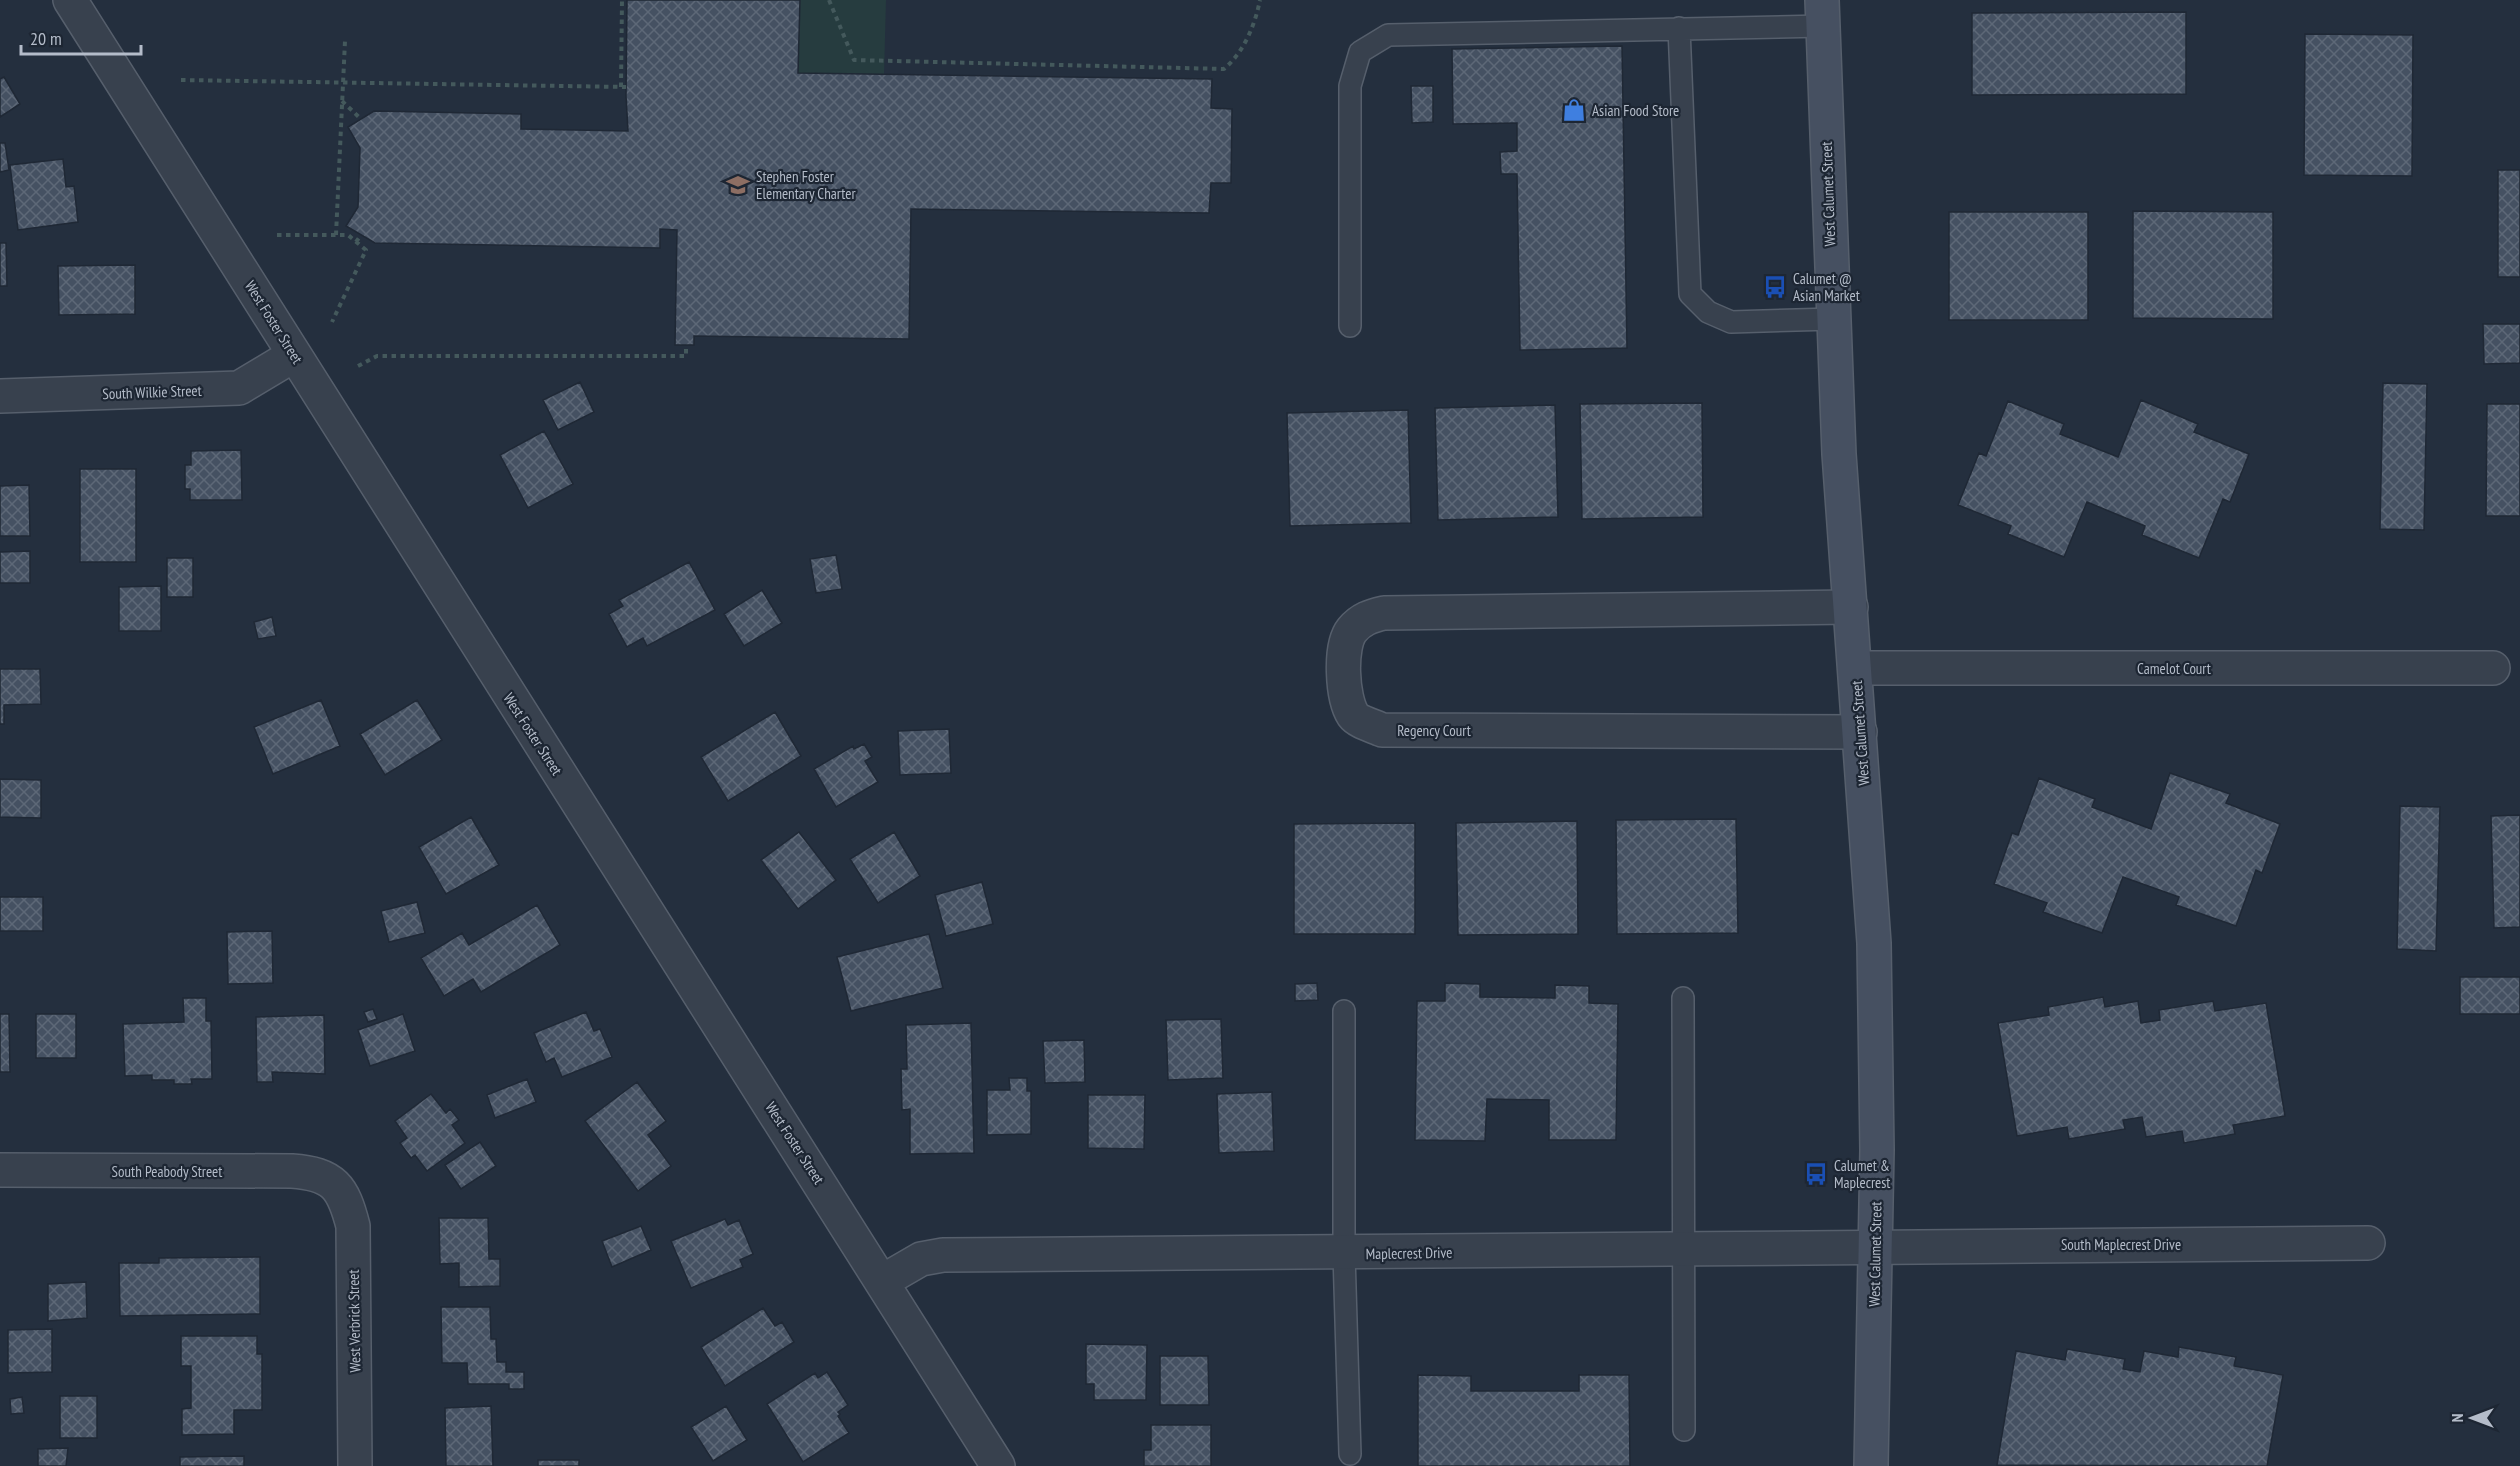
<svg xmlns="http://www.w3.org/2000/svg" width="2520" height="1466" viewBox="0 0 2520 1466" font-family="'PT Sans Narrow',sans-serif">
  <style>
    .park { fill: #263c3f }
    .building { fill: url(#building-cross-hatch); stroke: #1f2835; stroke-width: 1.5 }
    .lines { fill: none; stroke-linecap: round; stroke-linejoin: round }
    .lane-casing { stroke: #565f6c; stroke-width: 24 }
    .street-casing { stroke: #565f6c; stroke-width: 36 }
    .secondary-casing { stroke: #565f6c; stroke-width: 36 }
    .path { stroke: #44595c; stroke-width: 4; stroke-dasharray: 4.5 4.5; stroke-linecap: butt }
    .lane { stroke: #38414e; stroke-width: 21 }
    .street { stroke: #38414e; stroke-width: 33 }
    .secondary { stroke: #465061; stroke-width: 33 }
    .labels { text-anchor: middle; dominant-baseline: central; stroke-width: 4.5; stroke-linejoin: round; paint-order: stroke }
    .poi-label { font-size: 15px; fill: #b4bcc9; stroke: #1d2633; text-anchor: start }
    .street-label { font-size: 15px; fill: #b4bcc9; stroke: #1d2633 }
  </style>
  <defs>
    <pattern id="building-cross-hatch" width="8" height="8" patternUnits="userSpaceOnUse" patternTransform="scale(1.5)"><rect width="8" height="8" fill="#455162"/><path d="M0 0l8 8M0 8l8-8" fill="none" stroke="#5d6877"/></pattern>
  </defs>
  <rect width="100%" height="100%" fill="#242f3e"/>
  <path class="park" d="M 800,0 L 886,0 L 884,75 L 798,73 Z"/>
  <path class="building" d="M 627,0 L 800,0 L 798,73 L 1212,79 L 1211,108 L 1232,109 L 1231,183 L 1211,183 L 1209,213 L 911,209 L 909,339 L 694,336 L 694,345 L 675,345 L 677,230 L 660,229 L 660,248 L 375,243 L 346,226 L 358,207 L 360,148 L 348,127 L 374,111 L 521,114 L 521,129 L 628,131 L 626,96 Z
    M 2186,12 L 2186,94 L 1972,95 L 1972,13 Z
    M 2305,34 L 2413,35 L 2412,176 L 2304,175 Z
    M 1622,46 L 1627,348 L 1520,350 L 1517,174 L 1501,174 L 1500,152 L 1517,151 L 1517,123 L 1453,124 L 1452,49 Z
    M 4,77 L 20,104 L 0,117 L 0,79 Z
    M 1411,86 L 1433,86 L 1433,122 L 1412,123 Z
    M 0,143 L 5,143 L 9,170 L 0,172 Z
    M 63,159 L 66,187 L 74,186 L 78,222 L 18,230 L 10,165 Z
    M 2498,170 L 2520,170 L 2520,277 L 2498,277 Z
    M 2133,211 L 2273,212 L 2273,319 L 2133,318 Z
    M 1949,212 L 2088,212 L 2088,320 L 1949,320 Z
    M 0,243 L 6,243 L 7,286 L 0,286 Z
    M 135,265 L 135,314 L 59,315 L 58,266 Z
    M 2483,324 L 2520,324 L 2520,363 L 2484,364 Z
    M 580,382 L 594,412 L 558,430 L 543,400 Z
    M 2383,383 L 2427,384 L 2424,530 L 2380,529 Z
    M 2141,400 L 2198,424 L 2194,432 L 2249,454 L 2230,502 L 2223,499 L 2199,558 L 2142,535 L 2145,526 L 2087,502 L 2064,557 L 2008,534 L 2011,526 L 1958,505 L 1979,453 L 1986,456 L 2008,401 L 2064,424 L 2060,434 L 2118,457 Z
    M 1702,403 L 1703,517 L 1582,519 L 1580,404 Z
    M 2487,404 L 2520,404 L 2520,516 L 2486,516 Z
    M 1555,405 L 1558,517 L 1438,520 L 1435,408 Z
    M 1408,410 L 1411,523 L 1290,526 L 1287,413 Z
    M 544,431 L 573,484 L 528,508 L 500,455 Z
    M 241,450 L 242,500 L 190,500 L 190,489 L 185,489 L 185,465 L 191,465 L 191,451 Z
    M 80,469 L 136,469 L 136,562 L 80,562 Z
    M 29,485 L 30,536 L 0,536 L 0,486 Z
    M 30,551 L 30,583 L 0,583 L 0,552 Z
    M 836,555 L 842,589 L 816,593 L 810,559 Z
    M 167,558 L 193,558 L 193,597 L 167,597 Z
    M 689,562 L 715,610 L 647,646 L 643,638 L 627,647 L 609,614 L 623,606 L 619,600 Z
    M 161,586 L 161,631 L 119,631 L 119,587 Z
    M 762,590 L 782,623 L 744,646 L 724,614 Z
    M 272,617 L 276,636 L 258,639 L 254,622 Z
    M 0,669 L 40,669 L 41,704 L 4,705 L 4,724 L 0,724 Z
    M 321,700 L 340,746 L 273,774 L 254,727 Z
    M 417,700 L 442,740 L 385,775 L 360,734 Z
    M 775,712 L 801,756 L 728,801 L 701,757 Z
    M 949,729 L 951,773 L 900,775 L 898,731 Z
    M 864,744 L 872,757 L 865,761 L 878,782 L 836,807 L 814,769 L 853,746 L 854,749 Z
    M 2170,773 L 2230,794 L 2226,803 L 2280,824 L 2262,873 L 2256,870 L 2236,926 L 2176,905 L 2179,897 L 2123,877 L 2102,933 L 2043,912 L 2047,903 L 1994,884 L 2012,833 L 2018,835 L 2039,778 L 2095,799 L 2092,807 L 2151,829 Z
    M 0,779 L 41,780 L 41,818 L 0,817 Z
    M 2400,806 L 2440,807 L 2436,951 L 2397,949 Z
    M 2520,815 L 2520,927 L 2494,928 L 2491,816 Z
    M 471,817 L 499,865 L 446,894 L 419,847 Z
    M 1736,819 L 1738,933 L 1617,934 L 1616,820 Z
    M 1577,821 L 1578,934 L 1458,935 L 1456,823 Z
    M 1415,823 L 1415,934 L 1294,934 L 1294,824 Z
    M 799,832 L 836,880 L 798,909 L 761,860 Z
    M 894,832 L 920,876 L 878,903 L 850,859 Z
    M 982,882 L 993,924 L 946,936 L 935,895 Z
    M 0,897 L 43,897 L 43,931 L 0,931 Z
    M 417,902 L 425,933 L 389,942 L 381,911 Z
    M 537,905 L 560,945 L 481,992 L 473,979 L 444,996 L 421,958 L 462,933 L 469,945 Z
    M 272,931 L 273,983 L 228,984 L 227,932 Z
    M 929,934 L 943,988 L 851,1011 L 837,957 Z
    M 2460,977 L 2520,977 L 2520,1014 L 2460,1014 Z
    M 1317,983 L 1318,1000 L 1295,1001 L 1295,984 Z
    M 1445,983 L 1480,984 L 1480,997 L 1555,998 L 1555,985 L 1589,986 L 1589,1003 L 1618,1004 L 1616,1140 L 1549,1140 L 1549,1100 L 1487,1099 L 1485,1141 L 1415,1140 L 1417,1001 L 1445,1001 Z
    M 2103,997 L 2105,1007 L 2138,1001 L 2141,1023 L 2160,1020 L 2159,1010 L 2213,1001 L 2215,1011 L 2266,1003 L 2285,1116 L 2233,1125 L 2235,1134 L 2184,1143 L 2182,1131 L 2146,1137 L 2142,1117 L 2123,1120 L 2125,1129 L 2069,1139 L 2067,1127 L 2017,1136 L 1998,1023 L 2049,1015 L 2048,1007 Z
    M 183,998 L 206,998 L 206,1021 L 211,1021 L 212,1079 L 191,1079 L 192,1084 L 174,1084 L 174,1080 L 152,1080 L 152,1075 L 125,1076 L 123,1024 L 184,1022 Z
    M 373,1009 L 377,1019 L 368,1022 L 364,1012 Z
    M 586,1012 L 594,1031 L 600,1029 L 612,1057 L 562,1077 L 554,1058 L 546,1062 L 534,1033 Z
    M 0,1014 L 9,1014 L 10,1072 L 0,1072 Z
    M 36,1014 L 76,1014 L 76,1058 L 36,1058 Z
    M 403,1014 L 415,1051 L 370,1066 L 358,1030 Z
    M 324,1015 L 325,1074 L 272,1072 L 273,1082 L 257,1082 L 256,1017 Z
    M 1221,1019 L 1223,1078 L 1168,1080 L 1166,1020 Z
    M 971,1023 L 974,1153 L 910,1154 L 910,1109 L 902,1110 L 901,1069 L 907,1069 L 906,1025 Z
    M 1084,1040 L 1085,1082 L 1045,1083 L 1043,1041 Z
    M 1009,1078 L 1027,1078 L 1027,1091 L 1031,1091 L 1031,1134 L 987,1135 L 987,1090 L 1010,1090 Z
    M 527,1079 L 536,1102 L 495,1118 L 487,1095 Z
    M 637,1082 L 666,1121 L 648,1135 L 671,1166 L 638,1191 L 585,1121 Z
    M 1272,1092 L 1274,1151 L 1219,1153 L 1217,1094 Z
    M 431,1094 L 446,1113 L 450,1109 L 459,1120 L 452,1125 L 465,1143 L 427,1171 L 415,1155 L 411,1158 L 400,1143 L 407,1138 L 395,1121 Z
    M 1088,1095 L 1145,1095 L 1144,1149 L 1088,1148 Z
    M 480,1142 L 496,1166 L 461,1189 L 445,1165 Z
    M 439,1218 L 488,1218 L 489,1259 L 500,1259 L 500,1286 L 459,1287 L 459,1263 L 440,1264 Z
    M 725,1219 L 728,1225 L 739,1220 L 753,1254 L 740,1260 L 743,1267 L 691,1288 L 671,1241 Z
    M 641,1226 L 651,1250 L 612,1267 L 602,1241 Z
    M 260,1257 L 260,1314 L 120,1316 L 119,1263 L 159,1263 L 159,1258 Z
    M 86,1282 L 87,1318 L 48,1321 L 48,1284 Z
    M 441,1307 L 490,1307 L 491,1339 L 496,1339 L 497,1362 L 506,1362 L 506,1372 L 524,1372 L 524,1389 L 509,1389 L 509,1384 L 468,1384 L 467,1363 L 442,1363 Z
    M 763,1308 L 775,1326 L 782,1322 L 794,1342 L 725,1386 L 701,1347 Z
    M 52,1329 L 52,1372 L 8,1373 L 8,1330 Z
    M 181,1336 L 257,1336 L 257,1354 L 262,1354 L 262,1410 L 234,1410 L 234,1434 L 182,1435 L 182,1409 L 191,1408 L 191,1366 L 181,1366 Z
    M 1086,1344 L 1147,1345 L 1146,1400 L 1094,1400 L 1094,1384 L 1086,1384 Z
    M 2179,1347 L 2236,1357 L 2234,1366 L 2283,1375 L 2267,1466 L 1997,1465 L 2016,1351 L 2065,1360 L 2067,1349 L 2125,1359 L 2123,1369 L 2140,1372 L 2144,1351 L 2178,1357 Z
    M 1160,1356 L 1208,1356 L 1209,1405 L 1160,1405 Z
    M 827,1372 L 848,1405 L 838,1412 L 840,1414 L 838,1416 L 849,1433 L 803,1462 L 767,1404 L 815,1373 L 818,1378 Z
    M 1418,1375 L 1471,1376 L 1471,1391 L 1579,1391 L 1579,1375 L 1629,1375 L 1630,1466 L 1418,1466 Z
    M 60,1396 L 97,1396 L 97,1438 L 60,1438 Z
    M 22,1397 L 24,1413 L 11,1414 L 10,1399 Z
    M 491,1406 L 493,1466 L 446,1466 L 445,1408 Z
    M 726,1406 L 747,1440 L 713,1461 L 691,1427 Z
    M 1151,1425 L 1211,1425 L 1211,1466 L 1144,1466 L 1144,1450 L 1151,1450 Z
    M 68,1448 L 66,1466 L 38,1466 L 38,1449 Z
    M 244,1456 L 244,1466 L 180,1466 L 180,1457 Z
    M 538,1460 L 579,1460 L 579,1466 L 538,1466 Z"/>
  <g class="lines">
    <g class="lane-casing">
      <path id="lane" d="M 1679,28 L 1690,294 L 1708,312 L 1731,322 L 1833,319
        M 1350,326 L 1350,86 L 1360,52 L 1388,35 L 1823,26
        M 1683,998 L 1684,1430
        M 1344,1011 L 1344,1254 L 1350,1454"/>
    </g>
    <g class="street-casing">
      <path id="street" d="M 70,0 L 998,1466
        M 0,396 L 239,388 L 294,355
        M 1851,607 L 1384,613 C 1371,616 1361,619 1352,630 C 1339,646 1342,698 1353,715 C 1358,722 1374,726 1382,730 L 1860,732
        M 1855,668 L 2493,668
        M 0,1170 L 292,1171 C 334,1174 343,1187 353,1226 L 355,1466
        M 883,1281 L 921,1259 L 943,1255 C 1418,1254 1893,1245 2368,1243"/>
    </g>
    <g class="secondary-casing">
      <path id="secondary" d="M 1822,0 L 1839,454 L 1874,943 L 1877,1150 L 1871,1466"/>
    </g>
    <path class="path" d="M 829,0 L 854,60 L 1224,69 C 1244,52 1255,25 1260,0
      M 181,80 L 626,87
      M 621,87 L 622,0
      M 342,101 L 361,119
      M 277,235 L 348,235 L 366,250 L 332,322
      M 336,235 L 345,41
      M 356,242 L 361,235
      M 358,366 L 377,356 L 686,356 L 686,345"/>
    <use href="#lane" class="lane"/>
    <use href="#street" class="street"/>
    <use href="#secondary" class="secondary"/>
  </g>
  <defs>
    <g id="shop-bare" transform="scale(1.8)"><path d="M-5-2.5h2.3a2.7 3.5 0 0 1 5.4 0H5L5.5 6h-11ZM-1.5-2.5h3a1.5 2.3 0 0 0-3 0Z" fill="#3f7fe0" stroke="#1d2633" stroke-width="2.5" paint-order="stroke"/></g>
    <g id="school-bare" transform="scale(1.8)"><path d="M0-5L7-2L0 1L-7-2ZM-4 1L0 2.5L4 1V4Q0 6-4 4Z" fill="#8d6e63" stroke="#1d2633" stroke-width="2.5" paint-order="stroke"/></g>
    <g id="bus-bare" transform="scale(1.8)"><path d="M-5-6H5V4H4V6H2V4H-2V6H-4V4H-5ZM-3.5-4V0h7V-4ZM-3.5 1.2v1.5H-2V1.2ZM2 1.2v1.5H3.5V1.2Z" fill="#1a4fb4" stroke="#1d2633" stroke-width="2.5" paint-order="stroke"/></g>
  </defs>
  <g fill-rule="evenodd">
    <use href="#shop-bare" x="1574" y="110"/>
    <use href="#school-bare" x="738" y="185"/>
    <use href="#bus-bare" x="1775" y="287"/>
    <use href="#bus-bare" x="1816" y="1174"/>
  </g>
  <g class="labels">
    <g class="poi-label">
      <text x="1592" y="110">Asian Food Store</text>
      <text x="756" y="176">Stephen Foster<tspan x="756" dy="17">Elementary Charter</tspan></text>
      <text x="1793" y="278">Calumet @<tspan x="1793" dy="17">Asian Market</tspan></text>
      <text x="1834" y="1165">Calumet &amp;<tspan x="1834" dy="17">Maplecrest</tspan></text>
    </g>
    <g class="street-label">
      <text transform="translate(1828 194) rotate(-92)">West Calumet Street</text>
      <text transform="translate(274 322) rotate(58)">West Foster Street</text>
      <text transform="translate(152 392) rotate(-2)">South Wilkie Street</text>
      <text x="2174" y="668">Camelot Court</text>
      <text x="1434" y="730">Regency Court</text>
      <text transform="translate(1860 733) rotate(-94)">West Calumet Street</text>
      <text transform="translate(533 734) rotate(57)">West Foster Street</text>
      <text transform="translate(795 1143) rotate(57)">West Foster Street</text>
      <text x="167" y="1171">South Peabody Street</text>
      <text x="2121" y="1244">South Maplecrest Drive</text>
      <text transform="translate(1409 1253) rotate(-1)">Maplecrest Drive</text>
      <text transform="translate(1875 1254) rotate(-89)">West Calumet Street</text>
      <text transform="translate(354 1321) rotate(-91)">West Verbrick Street</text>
    </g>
  </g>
  <g transform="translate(2472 1418) rotate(270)" stroke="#1d2633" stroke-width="4.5" paint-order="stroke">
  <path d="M0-4.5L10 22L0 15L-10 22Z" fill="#b4bcc9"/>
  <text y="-9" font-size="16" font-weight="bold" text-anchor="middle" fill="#b4bcc9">N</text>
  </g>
  <path d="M21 45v9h120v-9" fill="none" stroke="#b4bcc9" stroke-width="3"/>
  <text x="30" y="45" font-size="18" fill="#b4bcc9" stroke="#1d2633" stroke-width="4.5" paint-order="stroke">20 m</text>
</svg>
